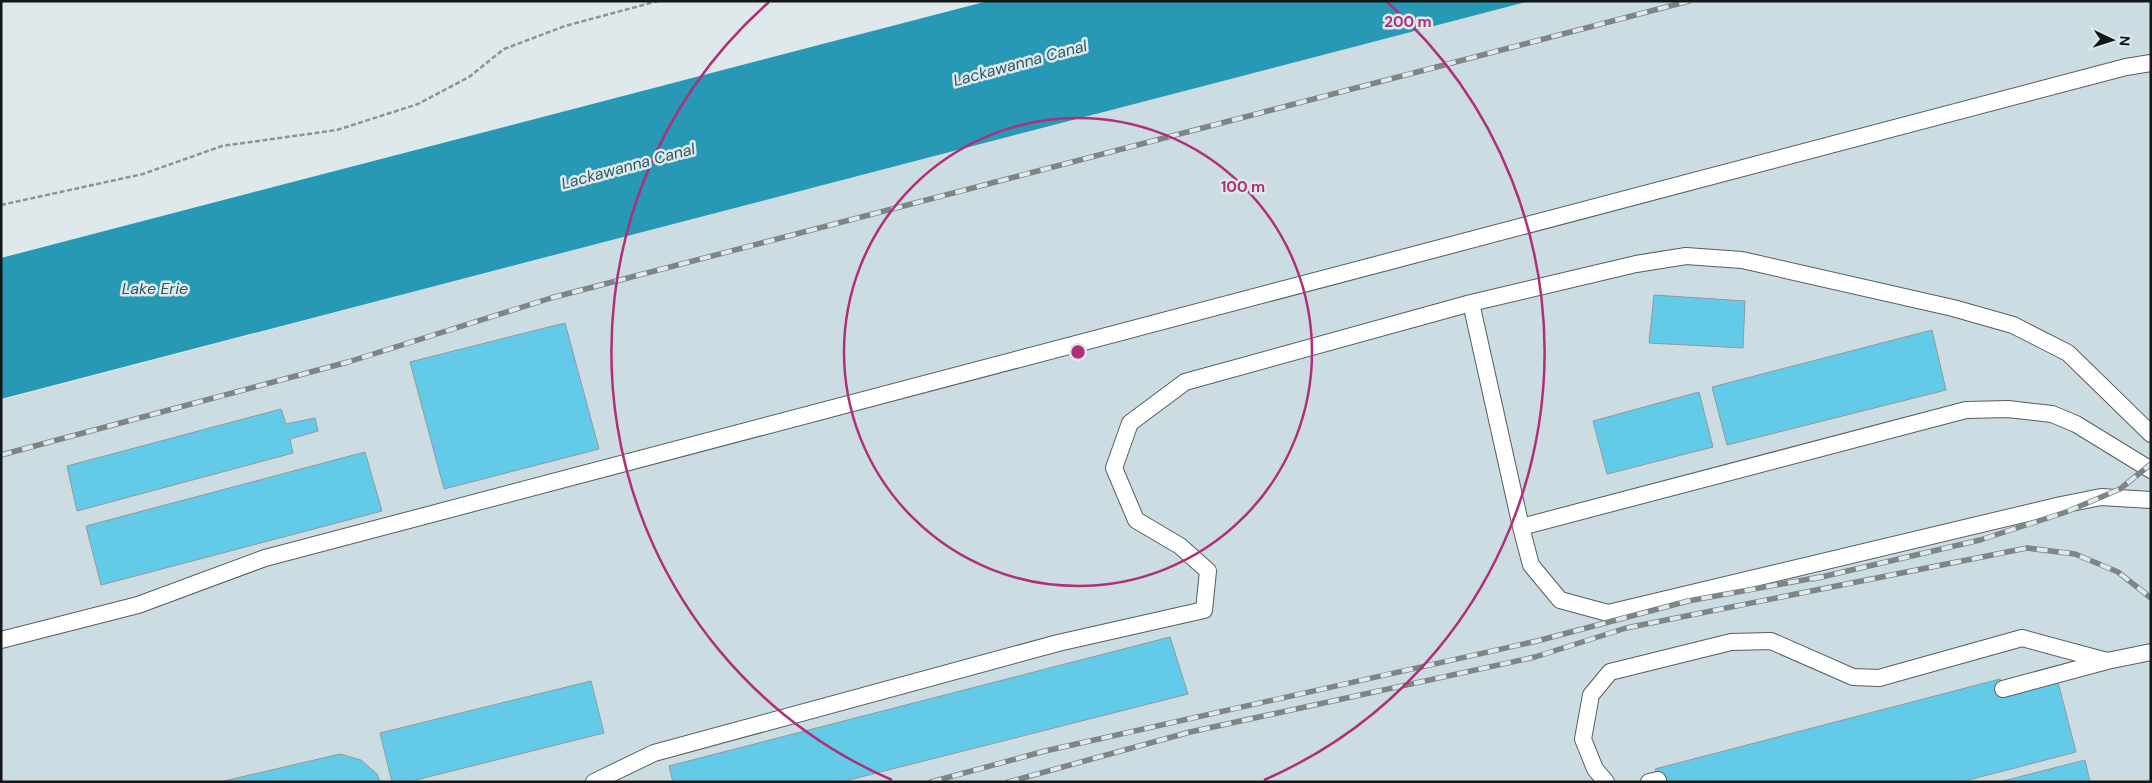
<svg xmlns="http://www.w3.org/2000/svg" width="2152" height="783" viewBox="0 0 2152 783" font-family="'DM Sans',sans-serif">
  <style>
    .built { fill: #cbdde2 }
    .water { fill: #2799b5 }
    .building { fill: #63cbe8; stroke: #91999c }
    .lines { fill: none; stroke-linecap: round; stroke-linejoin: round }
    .minor-casing { stroke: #575e61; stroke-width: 18 }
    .path { stroke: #8d9496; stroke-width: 2.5; stroke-dasharray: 5 2.5; stroke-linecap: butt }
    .minor { stroke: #fff; stroke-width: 16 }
    .rail-casing { stroke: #7e8587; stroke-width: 5.5 }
    .rail { stroke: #dfe8eb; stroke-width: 4; stroke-dasharray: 11; stroke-linecap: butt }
    .ring { fill: none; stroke: #b02f7a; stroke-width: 2.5 }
    .labels { text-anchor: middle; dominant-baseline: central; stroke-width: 5; stroke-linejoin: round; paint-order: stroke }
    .water-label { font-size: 16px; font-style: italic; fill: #2c5966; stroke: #dfe8eb }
    .centre { fill: #b02f7a; stroke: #dfe8eb; stroke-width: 2.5 }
    .ring-label { font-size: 15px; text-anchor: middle; font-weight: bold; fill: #b02f7a; stroke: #dfe8eb; stroke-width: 5; stroke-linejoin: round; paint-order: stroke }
  </style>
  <rect width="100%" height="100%" fill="#dfe8eb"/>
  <path class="built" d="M 1529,1 L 2151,1 L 2151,782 L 1,782 L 1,400 Z"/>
  <path class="water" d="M 988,1 L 1530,1 L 1,399 L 1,258 Z"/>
  <path class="building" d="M 1654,295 L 1745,301 L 1743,348 L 1649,343 Z
    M 565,323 L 599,449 L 444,489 L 410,362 Z
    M 1932,330 L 1946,390 L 1727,445 L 1712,387 Z
    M 1699,392 L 1713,447 L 1607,474 L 1593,421 Z
    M 281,409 L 286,424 L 315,418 L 318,431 L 290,439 L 293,453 L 77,511 L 67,466 Z
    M 365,452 L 382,511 L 101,585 L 86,526 Z
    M 1170,637 L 1188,694 L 841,782 L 673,782 L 669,766 Z
    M 2000,679 L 2005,696 L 2058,682 L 2076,752 L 1961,782 L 1659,782 L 1655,769 Z
    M 591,681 L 604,733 L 408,782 L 392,782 L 380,733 Z
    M 340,754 L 361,760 L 377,774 L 380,782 L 220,782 Z
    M 2085,760 L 2090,782 L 1999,782 Z"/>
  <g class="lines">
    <g class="minor-casing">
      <path id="minor" d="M 1471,303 L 1636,264 L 1686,256 L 1742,260 L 1953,308 L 2013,325 L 2068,353 L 2151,434
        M 1521,527 L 1531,565 L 1560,600 L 1608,613 L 2061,505 L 2101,497 L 2151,500
        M 1,640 L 138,605 L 265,558 L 2126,67 L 2151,63
        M 2003,689 L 2107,661
        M 594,782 L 654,753 L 1058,643 L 1204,610 L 1208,571 L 1180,546 L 1136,520 L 1114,468 L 1130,423 L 1185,382 L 1471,303 L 1521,527 L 1966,410 L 2008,409 L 2052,414 L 2076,424 L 2151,470
        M 1606,782 L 1595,769 L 1583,739 L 1591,695 L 1610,672 L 1731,642 L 1771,641 L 1853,677 L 1879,678 L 2022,638 L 2107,661 L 2151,652
        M 1649,782 L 1658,780"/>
    </g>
    <path class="path" d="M 1,205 L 143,174 L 222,146 L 337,130 L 418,104 L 469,77 L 504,49 L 565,26 L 658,1"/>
    <use href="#minor" class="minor"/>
    <g class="rail-casing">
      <path id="rail" d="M 1,455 L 348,362 L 551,298 L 1689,1
        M 1813,579 L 1980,540 L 2066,512 L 2120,489 L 2151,464
        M 931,782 L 1045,751 L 1537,641 L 1688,601 L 1820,577
        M 1008,782 L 1190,732 L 1535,657 L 1626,628 L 2027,548 L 2075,554 L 2118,572 L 2151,598"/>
    </g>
    <use href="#rail" class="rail"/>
  </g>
  <g class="ring">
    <circle cx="1078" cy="352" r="234"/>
    <path d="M892 780A467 467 0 0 1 769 2M1387 2A467 467 0 0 1 1264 780"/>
  </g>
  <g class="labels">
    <g class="water-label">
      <text transform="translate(1020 63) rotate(-15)">Lackawanna Canal</text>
      <text transform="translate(628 166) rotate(-15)">Lackawanna Canal</text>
      <text x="155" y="288">Lake Erie</text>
    </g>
  </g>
  <circle cx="1078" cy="352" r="8" class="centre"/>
  <g class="ring-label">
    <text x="1408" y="27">200 m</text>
    <text x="1243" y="192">100 m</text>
  </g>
  <rect width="2152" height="783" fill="none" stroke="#131718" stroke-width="5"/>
  <g transform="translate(2112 40) rotate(94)" stroke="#dfe8eb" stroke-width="4" paint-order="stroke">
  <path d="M0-4L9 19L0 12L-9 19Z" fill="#131718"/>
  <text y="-8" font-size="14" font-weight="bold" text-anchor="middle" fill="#131718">N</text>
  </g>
</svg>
